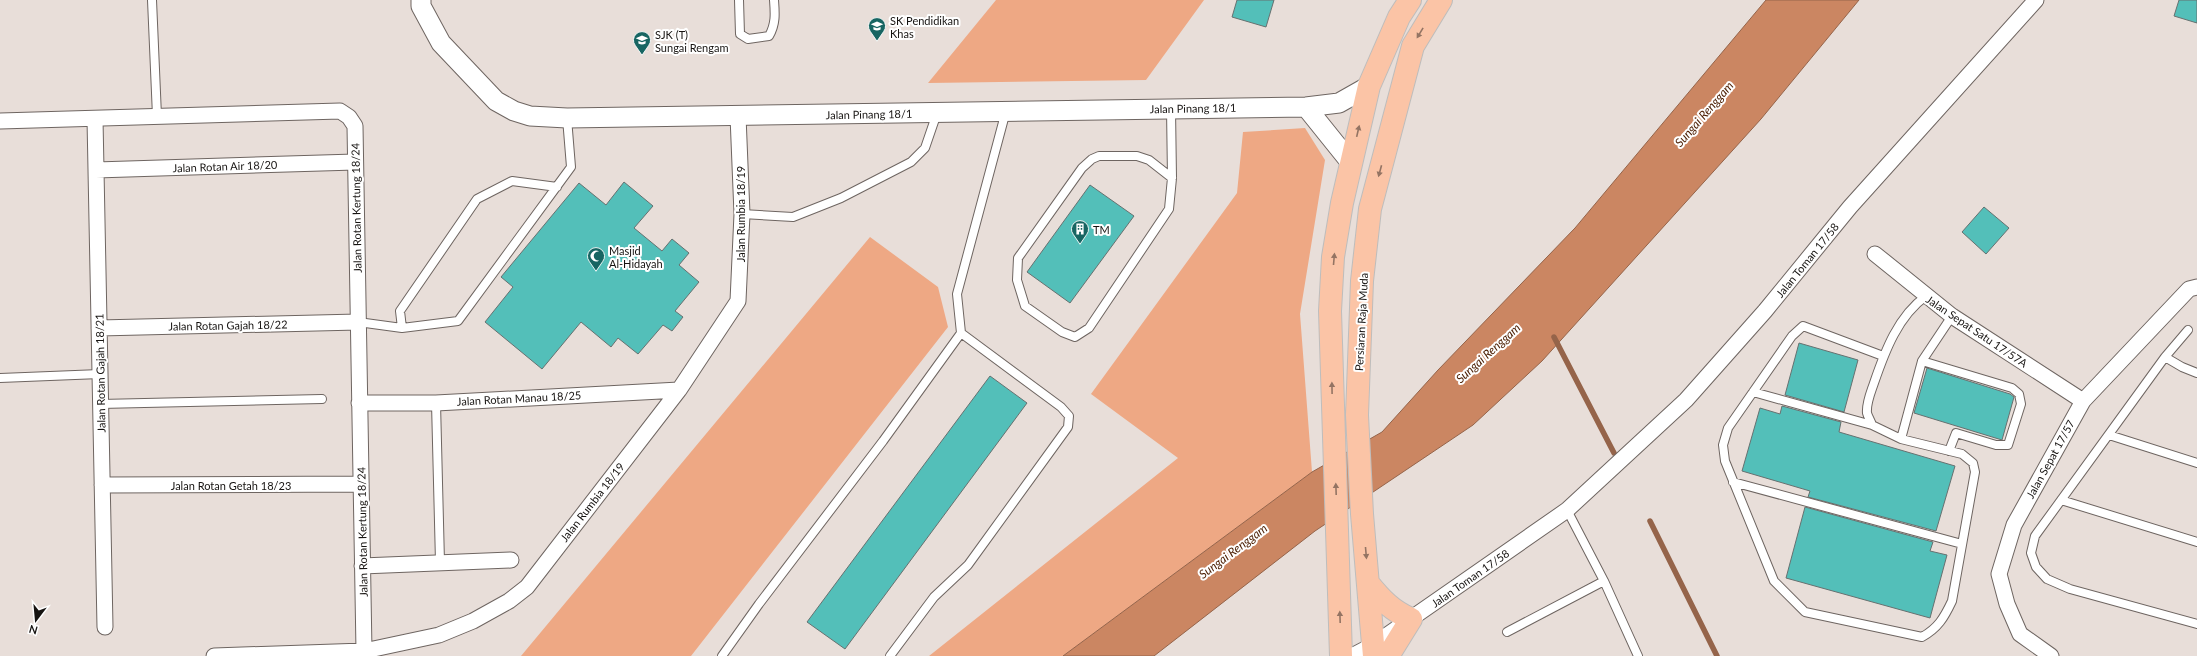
<svg xmlns="http://www.w3.org/2000/svg" width="2197" height="656" viewBox="0 0 2197 656" font-family="Lato,sans-serif">
  <style>
    .green { fill: #eea884 }
    .water { fill: #cb8662; stroke: #95644a }
    .lines { fill: none; stroke-linecap: round; stroke-linejoin: round }
    .stream { stroke: #95644a; stroke-width: 5.5 }
    .building { fill: #53bfb9; stroke: #667170 }
    .service-casing { stroke: #6e6561; stroke-width: 10 }
    .minor-casing { stroke: #6e6561; stroke-width: 17 }
    .tertiary-casing { stroke: #6e6561; stroke-width: 21 }
    .primary-casing { stroke: #bebdbc; stroke-width: 24 }
    .service { stroke: #fff; stroke-width: 8 }
    .minor { stroke: #fff; stroke-width: 15 }
    .tertiary { stroke: #fff; stroke-width: 19 }
    .primary { stroke: #fbc4a6; stroke-width: 22 }
    .oneway { fill: #947463 }
    .labels { text-anchor: middle; dominant-baseline: central; stroke-width: 4; stroke-linejoin: round; paint-order: stroke }
    .poi-label { font-size: 11px; fill: #161311; stroke: #fff; text-anchor: start }
    .street-label { font-size: 11px; fill: #161311; stroke: #fff }
    .water-label { font-size: 12px; font-style: italic; fill: #4e2106; stroke: #fff }
  </style>
  <rect width="100%" height="100%" fill="#e8ded9"/>
  <path class="green" d="M 996,0 L 1204,0 L 1146,80 L 928,83 Z
    M 1305,128 L 1325,160 L 1300,314 L 1312,472 L 1063,656 L 929,656 L 1178,458 L 1091,394 L 1237,193 L 1243,132 Z
    M 870,237 L 938,287 L 948,327 L 691,656 L 521,656 Z"/>
  <path class="water" d="M 1766,0 L 1859,0 L 1761,119 L 1542,361 L 1473,425 L 1315,531 L 1154,656 L 1063,656 L 1312,472 L 1382,432 L 1438,370 L 1575,228 Z"/>
  <g class="lines">
    <path class="stream" d="M 1554,337 L 1614,453
      M 1650,521 L 1717,656"/>
  </g>
  <path class="building" d="M 1237,0 L 1274,0 L 1266,27 L 1232,17 Z
    M 2179,0 L 2197,0 L 2197,23 L 2174,16 Z
    M 624,182 L 653,206 L 634,228 L 662,251 L 672,239 L 689,253 L 679,265 L 699,282 L 675,311 L 683,317 L 672,331 L 663,325 L 638,354 L 618,338 L 611,347 L 581,322 L 542,369 L 485,322 L 513,287 L 501,277 L 579,183 L 606,205 Z
    M 1090,185 L 1134,216 L 1070,303 L 1027,272 Z
    M 1984,207 L 2009,228 L 1986,254 L 1962,232 Z
    M 1799,343 L 1858,360 L 1844,412 L 1785,395 Z
    M 1927,368 L 2010,394 L 2014,397 L 2002,440 L 1914,413 Z
    M 990,376 L 1027,403 L 845,649 L 807,622 Z
    M 1782,406 L 1841,422 L 1839,432 L 1955,466 L 1936,531 L 1808,497 L 1810,491 L 1742,471 L 1760,408 L 1780,414 Z
    M 1805,507 L 1933,542 L 1930,551 L 1947,555 L 1930,618 L 1786,578 Z"/>
  <g class="lines">
    <g class="service-casing">
      <path id="service" d="M 152,0 L 157,116
        M 739,0 L 740,34 L 748,39 L 769,36 C 776,24 775,13 774,0
        M 1171,109 L 1172,178 L 1169,209 L 1089,328 L 1075,337 L 1062,332 L 1025,306 L 1017,280 L 1018,258 L 1082,168 L 1092,159 L 1099,156 L 1137,156 L 1149,160 L 1172,178
        M 742,214 L 793,217 L 841,198 L 911,162 L 925,148 L 937,113
        M 358,322 L 402,328 L 458,321 L 571,167 L 567,118
        M 402,328 L 400,311 L 477,199 L 512,181 L 557,187
        M 2188,330 L 2165,357 L 2035,536 L 2031,553 L 2036,567 L 2047,579 L 2070,589 L 2197,624
        M 1883,356 L 1803,326 L 1792,336 L 1728,428 L 1723,445 L 1725,461 L 1774,581 L 1805,612 L 1922,637 C 1938,628 1944,618 1952,601 L 1975,472 L 1973,463 L 1962,454 L 1901,439 L 1872,425 C 1871,421 1868,417 1867,413 C 1866,403 1871,392 1874,383 C 1885,351 1898,316 1926,296
        M 2165,357 L 2182,367 L 2197,373
        M 1922,361 L 2012,388 L 2019,394 L 2021,404 L 2008,445 L 1996,445 L 1956,433 L 1949,451
        M 0,378 L 100,374
        M 1753,392 L 1872,425
        M 436,403 L 440,562
        M 100,404 L 322,399
        M 2109,435 L 2197,463
        M 1901,439 L 1922,361 L 1952,316
        M 1733,482 L 1962,544
        M 2061,500 L 2197,542
        M 1567,510 L 1604,581 L 1638,656
        M 1507,632 L 1604,581
        M 722,656 L 759,604 L 883,441 L 961,333
        M 890,656 L 934,597 L 968,565 L 1068,427 L 1069,416 L 1061,407 L 961,333 L 957,294 L 1006,111"/>
    </g>
    <g class="minor-casing">
      <path id="minor" d="M 95,119 L 105,627
        M 0,121 L 340,111 L 349,117 L 355,126 L 364,651
        M 96,170 L 355,162
        M 1875,254 L 1952,316 L 2083,401
        M 99,328 L 358,322
        M 359,403 L 436,403 L 679,390
        M 102,485 L 361,484
        M 362,566 L 511,560
        M 214,656 L 364,651 L 439,635 L 473,621 L 509,601 L 527,587 L 679,390 L 738,301 L 742,214 L 738,116
        M 1352,656 L 1373,645 L 1567,510 L 1686,400 L 1765,311 L 1850,207 L 2036,0
        M 2051,656 L 2020,634 L 2007,604 L 1999,574 L 2014,525 L 2083,401 L 2189,289 L 2197,287"/>
    </g>
    <g class="tertiary-casing">
      <path id="tertiary" d="M 421,0 L 421,6 L 441,43 L 496,101 L 514,111 L 530,116 L 567,118 L 1306,107 L 1339,103 L 1369,86
        M 1306,107 L 1351,163"/>
    </g>
    <g class="primary-casing">
      <path id="primary" d="M 1368,583 C 1381,599 1392,611 1411,619 L 1388,656
        M 1341,656 L 1330,311 L 1333,257 L 1342,203 L 1369,86 L 1399,17 L 1410,0
        M 1374,656 L 1362,514 L 1357,415 L 1362,281 L 1370,209 L 1413,46 L 1441,0"/>
    </g>
    <use href="#service" class="service"/>
    <use href="#minor" class="minor"/>
    <use href="#tertiary" class="tertiary"/>
    <use href="#primary" class="primary"/>
  </g>
  <defs><path id="oneway-solid" d="M-6-.8H1V-3.2L6.5 0L1 3.2V.8H-6Z"/></defs>
  <g class="oneway">
    <use href="#oneway-solid" transform="translate(1420 33) rotate(121)"/>
    <use href="#oneway-solid" transform="translate(1358 131) rotate(-77)"/>
    <use href="#oneway-solid" transform="translate(1380 171) rotate(105)"/>
    <use href="#oneway-solid" transform="translate(1334 259) rotate(-85)"/>
    <use href="#oneway-solid" transform="translate(1332 388) rotate(-91)"/>
    <use href="#oneway-solid" transform="translate(1336 489) rotate(-92)"/>
    <use href="#oneway-solid" transform="translate(1366 553) rotate(85)"/>
    <use href="#oneway-solid" transform="translate(1340 617) rotate(-92)"/>
  </g>
  <defs>
    <g id="school-pin" transform="scale(0.9)"><path d="M0 17L-7.5 6A9.5 9.5 0 1 1 7.5 6Z" fill="#176562" stroke="#fff"/><path d="M0-5L7-2L0 1L-7-2ZM-4 1L0 2.5L4 1V4Q0 6-4 4Z" fill="#fff"/></g>
    <g id="building-pin" transform="scale(0.9)"><path d="M0 17L-7.5 6A9.5 9.5 0 1 1 7.5 6Z" fill="#176562" stroke="#fff"/><path d="M-4-6H4V6H1V3H-1V6H-4ZM-2.5-4.3h1.7v1.8h-1.7ZM.8-4.3h1.7v1.8H.8ZM-2.5-1h1.7V.8h-1.7ZM.8-1h1.7V.8H.8Z" fill="#fff"/></g>
    <g id="mosque-pin" transform="scale(0.9)"><path d="M0 17L-7.5 6A9.5 9.5 0 1 1 7.5 6Z" fill="#176562" stroke="#fff"/><path d="M3.5-4.9A6 6 0 1 0 3.5 4.9A5 5 0 1 1 3.5-4.9Z" fill="#fff"/></g>
  </defs>
  <g fill-rule="evenodd">
    <use href="#school-pin" x="877" y="26"/>
    <use href="#school-pin" x="642" y="40"/>
    <use href="#building-pin" x="1080" y="229"/>
    <use href="#mosque-pin" x="596" y="256"/>
  </g>
  <g class="labels">
    <g class="poi-label">
      <text x="890" y="20">SK Pendidikan<tspan x="890" dy="13">Khas</tspan></text>
      <text x="655" y="34">SJK (T)<tspan x="655" dy="13">Sungai Rengam</tspan></text>
      <text x="1093" y="229">TM</text>
      <text x="609" y="250">Masjid<tspan x="609" dy="13">Al-Hidayah</tspan></text>
    </g>
    <g class="street-label">
      <text transform="translate(1193 108) rotate(-1)">Jalan Pinang 18/1</text>
      <text transform="translate(869 114) rotate(-1)">Jalan Pinang 18/1</text>
      <text transform="translate(225 166) rotate(-2)">Jalan Rotan Air 18/20</text>
      <text transform="translate(356 208) rotate(-91)">Jalan Rotan Kertung 18/24</text>
      <text transform="translate(740 214) rotate(-90)">Jalan Rumbia 18/19</text>
      <text transform="translate(1807 260) rotate(-51)">Jalan Toman 17/58</text>
      <text transform="translate(1361 322) rotate(-87)">Persiaran Raja Muda</text>
      <text transform="translate(228 325) rotate(-1)">Jalan Rotan Gajah 18/22</text>
      <text transform="translate(1977 331) rotate(34)">Jalan Sepat Satu 17/57A</text>
      <text transform="translate(100 373) rotate(-91)">Jalan Rotan Gajah 18/21</text>
      <text transform="translate(519 398) rotate(-3)">Jalan Rotan Manau 18/25</text>
      <text transform="translate(2050 459) rotate(-61)">Jalan Sepat 17/57</text>
      <text x="231" y="485">Jalan Rotan Getah 18/23</text>
      <text transform="translate(592 502) rotate(-52)">Jalan Rumbia 18/19</text>
      <text transform="translate(362 532) rotate(-91)">Jalan Rotan Kertung 18/24</text>
      <text transform="translate(1470 578) rotate(-35)">Jalan Toman 17/58</text>
    </g>
    <g class="water-label">
      <text transform="translate(1704 114) rotate(-49)">Sungai Renggam</text>
      <text transform="translate(1488 353) rotate(-42)">Sungai Renggam</text>
      <text transform="translate(1233 551) rotate(-37)">Sungai Renggam</text>
    </g>
  </g>
  <g transform="translate(36 620) rotate(196)" stroke="#ffffff" stroke-width="3" paint-order="stroke">
  <path d="M0-3L7 15L0 10L-7 15Z" fill="#161311"/>
  <text y="-6" font-size="11" font-weight="bold" text-anchor="middle" fill="#161311">N</text>
  </g>
</svg>
